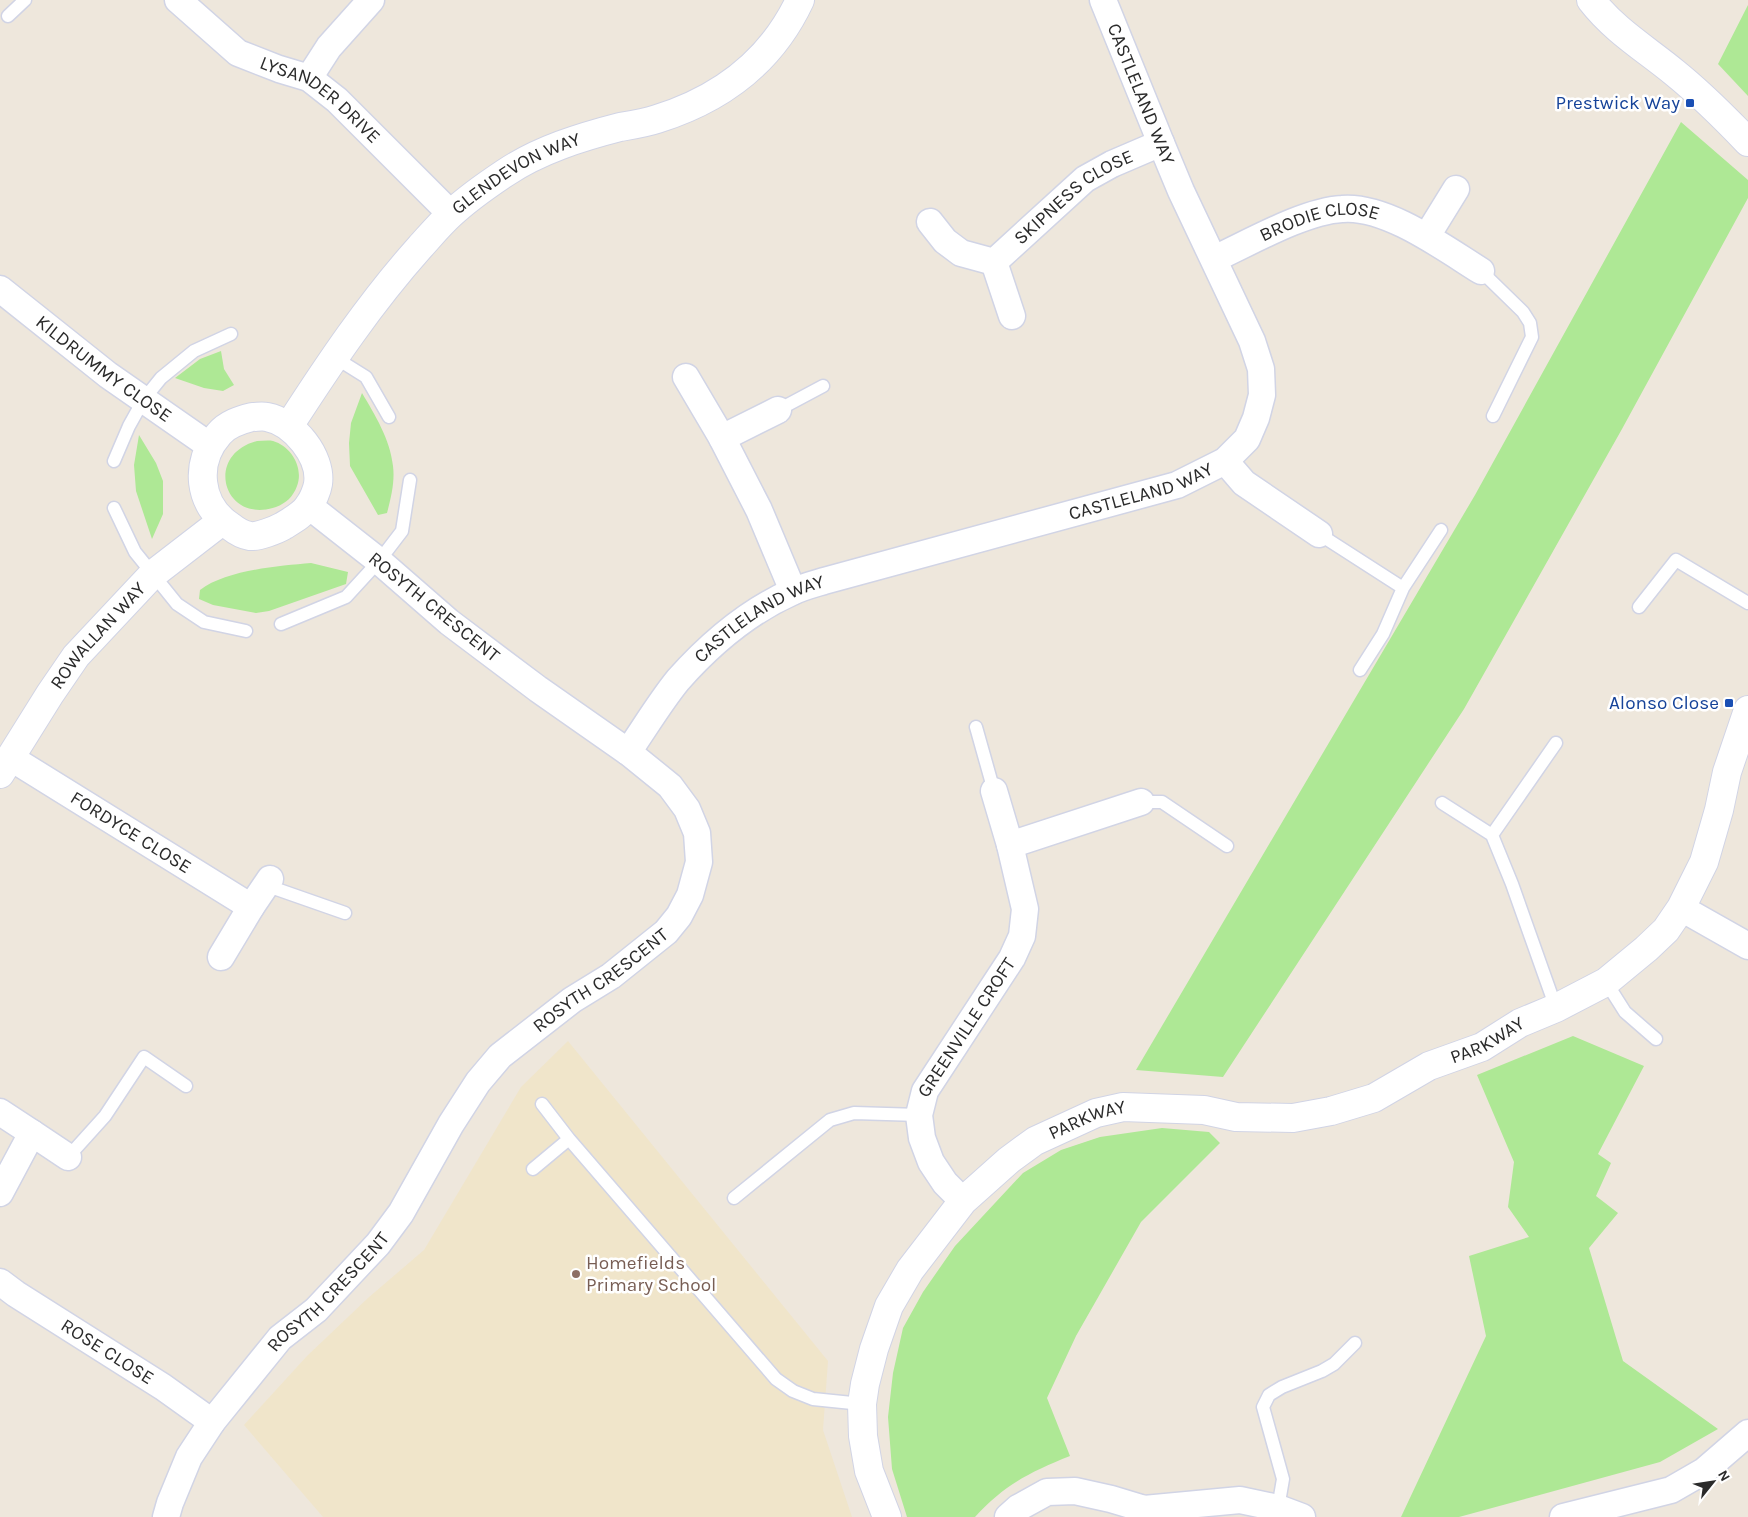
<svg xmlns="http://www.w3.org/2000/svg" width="1748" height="1517" viewBox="0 0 1748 1517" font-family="Karla,sans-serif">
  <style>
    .education { fill: #f0e5ca }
    .green { fill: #aee895 }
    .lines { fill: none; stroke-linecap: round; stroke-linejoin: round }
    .service-casing { stroke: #d1d4e5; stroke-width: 15 }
    .minor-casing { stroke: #d1d4e5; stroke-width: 29 }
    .tertiary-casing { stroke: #d1d4e5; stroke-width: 30 }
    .service { stroke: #fff; stroke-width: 12 }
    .minor { stroke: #fff; stroke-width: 26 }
    .tertiary { stroke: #fff; stroke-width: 28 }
    .transit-dot { fill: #1a4fb4; stroke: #fff; stroke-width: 2 }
    .education-dot { fill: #8d6e63; stroke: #fff; stroke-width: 2 }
    .labels { text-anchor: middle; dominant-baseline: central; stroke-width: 5; stroke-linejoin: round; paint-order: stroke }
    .street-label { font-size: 19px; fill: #2b2b2b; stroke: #fff }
    .transit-label { font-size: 19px; fill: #164399; stroke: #fff; text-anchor: end }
    .education-label { font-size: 19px; fill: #785e54; stroke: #fff; text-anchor: start }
  </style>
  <rect width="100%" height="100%" fill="#eee7dc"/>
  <path class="education" d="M 568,1041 L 828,1361 L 823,1430 L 852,1517 L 323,1517 L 244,1425 L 307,1356 L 368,1298 L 424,1250 L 521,1087 Z"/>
  <path class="green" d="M 1748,5 L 1748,96 L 1718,64 Z
    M 1681,122 L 1748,180 L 1748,198 L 1622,429 L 1464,709 L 1223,1077 L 1136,1070 L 1475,495 Z
    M 221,351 L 224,369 L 234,385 L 223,391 L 204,388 L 175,378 L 200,359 Z
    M 362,393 C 375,415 390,439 393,466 C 395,481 391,498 387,513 L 378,515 L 350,466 L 349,443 L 351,423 Z
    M 139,435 L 156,463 L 163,481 L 163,514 L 152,539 L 136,491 L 134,465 Z
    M 257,441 C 262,441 268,440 273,441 C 291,446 304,468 297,486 C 293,497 286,503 276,507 C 224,525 203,455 257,441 Z
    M 311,563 L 348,572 L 346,584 L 269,611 L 256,613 L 213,605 L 199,599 L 200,590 C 226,570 278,566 311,563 Z
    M 1573,1036 L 1644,1066 L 1598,1154 L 1611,1163 L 1596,1196 L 1618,1213 L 1589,1248 L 1623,1361 L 1718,1429 L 1660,1462 L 1459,1517 L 1401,1517 L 1486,1336 L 1469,1256 L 1529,1237 L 1508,1207 L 1514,1162 L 1477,1075 Z
    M 1162,1128 L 1209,1132 L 1220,1143 L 1141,1222 L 1076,1336 L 1047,1398 L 1070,1456 C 1030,1472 1004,1485 975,1517 L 907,1517 L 892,1469 L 888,1417 L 893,1373 L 903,1328 L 923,1292 L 955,1246 L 1023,1173 L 1061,1150 L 1100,1137 Z"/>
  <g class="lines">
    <g class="service-casing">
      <path id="service" d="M 8,16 L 25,0
        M 1481,271 L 1523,312 L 1530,323 L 1532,337 L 1493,416
        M 334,357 L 366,377 L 389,417
        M 778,410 L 823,386
        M 114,461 L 129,426 L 144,399 L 161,378 L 194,351 L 231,334
        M 114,508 L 135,552 L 177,604 L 204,622 L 246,631
        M 1319,534 L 1403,588
        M 1639,607 L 1676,560 L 1748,603
        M 281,624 L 346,597 L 379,561 L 402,531 L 410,480
        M 1360,670 L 1383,634 L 1403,588 L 1441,530
        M 976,727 L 994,791
        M 1141,802 L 1162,802 L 1227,846
        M 1442,803 L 1492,835 L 1512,884 L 1556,1008
        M 1492,835 L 1556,743
        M 265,885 L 345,913
        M 1606,982 L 1625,1012 L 1656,1039
        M 542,1104 L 569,1139 L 776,1379 L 793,1391 L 813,1399 L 862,1404
        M 68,1157 L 105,1116 L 144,1057 L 186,1086
        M 533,1169 L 569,1139
        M 734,1198 L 830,1120 L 854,1113 L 919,1115
        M 1278,1508 L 1283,1479 L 1263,1407 L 1269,1395 L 1282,1387 L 1322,1371 L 1334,1364 L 1355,1343"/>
    </g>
    <g class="minor-casing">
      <g id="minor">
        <path id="s1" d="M 178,0 L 238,53 L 279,69 L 309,78 L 337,100 L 451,214"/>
        <path d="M 309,78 L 329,47 L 371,0"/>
        <path id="s2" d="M 930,222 L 945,241 L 961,253 L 994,262 L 1085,179 L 1112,164 L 1161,143"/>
        <path d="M 1427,236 L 1456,189"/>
        <path id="s3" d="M 1214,259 C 1249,243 1304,211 1342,209 C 1386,205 1444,248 1481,271"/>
        <path d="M 994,262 L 1012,316"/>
        <path id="s4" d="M 0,289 L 108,375 L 210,446"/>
        <path d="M 686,377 L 722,438 L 759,510 L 793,591"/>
        <path d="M 722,438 L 778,410"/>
        <path d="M 1225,461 L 1244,483 L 1319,534"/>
        <path id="s5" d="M 628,752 C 644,729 660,702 678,680 C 710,644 747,612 792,592 C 802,587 814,584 824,581 L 1177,485 L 1225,461 L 1247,439 L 1256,418 L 1262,395 L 1261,369 L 1252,341 L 1181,191 L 1161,143 L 1103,0"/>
        <path id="s6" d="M 11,758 L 251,907"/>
        <path d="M 1010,845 L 1141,802"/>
        <path d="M 1681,908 L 1748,946"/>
        <path d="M 221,957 L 251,907 L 270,879"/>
        <path d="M 0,1112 L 32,1133 L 0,1193"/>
        <path d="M 32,1133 L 68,1157"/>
        <path id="s7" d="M 963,1201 L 945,1183 L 931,1162 L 922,1138 L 919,1115 L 925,1091 L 1012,958 L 1022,936 L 1025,909 L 1010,845 L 994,791"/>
        <path id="s8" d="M 0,1282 L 16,1294 L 163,1387 L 212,1422"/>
        <path id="s9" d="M 166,1517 L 170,1503 L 189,1457 L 212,1422 L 280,1338 L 316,1310 L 378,1244 L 401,1213 L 451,1124 L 478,1082 L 500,1056 L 572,1000 L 611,976 L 666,932 L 679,916 L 690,895 L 699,862 L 697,833 L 687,809 L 670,786 L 628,752 L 538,689 L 449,622 L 379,561 L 309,506"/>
        <path d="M 1008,1517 L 1018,1508 L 1047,1492 L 1075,1491 L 1111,1499 L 1144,1509 L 1240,1500 L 1278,1508 L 1302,1517"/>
        <path d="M 1563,1517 L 1671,1490 L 1704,1471 L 1748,1433"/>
      </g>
    </g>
    <g class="tertiary-casing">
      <g id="tertiary">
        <path d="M 1591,0 C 1615,31 1646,49 1675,73 C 1701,94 1725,118 1748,142"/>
        <path d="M 252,417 C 257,417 262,416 267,417 C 294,422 322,457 318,484 C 317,490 313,500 309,505 C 304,514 291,521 283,526 C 276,530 258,537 250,536 C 243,535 235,530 230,526 C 198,505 194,462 219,434 C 227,424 240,420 252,417 Z"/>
        <path id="s10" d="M 289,426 C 329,364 370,303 420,247 C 430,236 440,224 451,214 C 467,199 487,185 505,173 C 539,150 581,137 620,127 C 632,125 645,123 657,119 C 721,99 771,62 800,0"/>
        <path id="s11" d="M 0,774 L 50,694 L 76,656 L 152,575 L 222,521"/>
        <path id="s12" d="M 887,1517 L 869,1471 L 863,1436 L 862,1404 L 865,1384 L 874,1349 L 889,1306 L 910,1270 L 963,1201 L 1009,1160 L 1035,1141 L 1096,1113 L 1123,1107 L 1204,1110 L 1236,1117 L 1293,1118 L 1331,1111 L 1374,1098 L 1429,1066 L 1482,1047 L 1520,1023 L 1556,1008 L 1606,982 L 1646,949 L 1666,930 L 1681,908 L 1704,862 L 1719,810 L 1727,772 L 1748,710"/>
      </g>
    </g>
    <use href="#service" class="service"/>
    <use href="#minor" class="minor"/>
    <use href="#tertiary" class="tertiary"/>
  </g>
  <g class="transit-dot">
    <rect x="1685" y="98" width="10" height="10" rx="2.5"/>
    <rect x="1724" y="698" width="10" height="10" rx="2.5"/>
  </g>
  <circle class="education-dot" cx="576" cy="1274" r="5"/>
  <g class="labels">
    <g class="street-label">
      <text transform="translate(1141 94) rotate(68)">CASTLELAND WAY</text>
      <text stroke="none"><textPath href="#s1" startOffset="176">LYSANDER DRIVE</textPath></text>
      <text stroke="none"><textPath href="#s10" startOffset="345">GLENDEVON WAY</textPath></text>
      <text stroke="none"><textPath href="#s2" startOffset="182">SKIPNESS CLOSE</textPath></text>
      <text stroke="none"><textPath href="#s3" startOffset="114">BRODIE CLOSE</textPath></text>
      <text stroke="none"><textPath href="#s4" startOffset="131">KILDRUMMY CLOSE</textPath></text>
      <text stroke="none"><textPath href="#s5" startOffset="596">CASTLELAND WAY</textPath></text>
      <text transform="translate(434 607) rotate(39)">ROSYTH CRESCENT</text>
      <text stroke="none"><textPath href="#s5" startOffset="191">CASTLELAND WAY</textPath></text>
      <text stroke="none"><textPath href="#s11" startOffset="170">ROWALLAN WAY</textPath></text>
      <text stroke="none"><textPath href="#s6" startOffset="141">FORDYCE CLOSE</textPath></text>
      <text stroke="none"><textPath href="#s9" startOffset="701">ROSYTH CRESCENT</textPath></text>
      <text stroke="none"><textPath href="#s7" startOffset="200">GREENVILLE CROFT</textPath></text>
      <text stroke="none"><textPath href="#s12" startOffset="918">PARKWAY</textPath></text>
      <text stroke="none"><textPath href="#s12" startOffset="498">PARKWAY</textPath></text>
      <text stroke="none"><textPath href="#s9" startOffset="281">ROSYTH CRESCENT</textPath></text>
      <text stroke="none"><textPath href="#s8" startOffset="128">ROSE CLOSE</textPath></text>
    </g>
    <g class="transit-label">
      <text x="1680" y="103">Prestwick Way</text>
      <text x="1719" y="703">Alonso Close</text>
    </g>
    <g class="education-label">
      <text x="586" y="1263">Homefields<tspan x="586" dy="22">Primary School</tspan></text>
    </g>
  </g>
  <g transform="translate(1713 1482) rotate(60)" stroke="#ffffff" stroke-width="4" paint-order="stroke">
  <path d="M0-4L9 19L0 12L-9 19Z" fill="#2b2b2b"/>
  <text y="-8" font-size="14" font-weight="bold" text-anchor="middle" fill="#2b2b2b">N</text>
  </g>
</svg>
